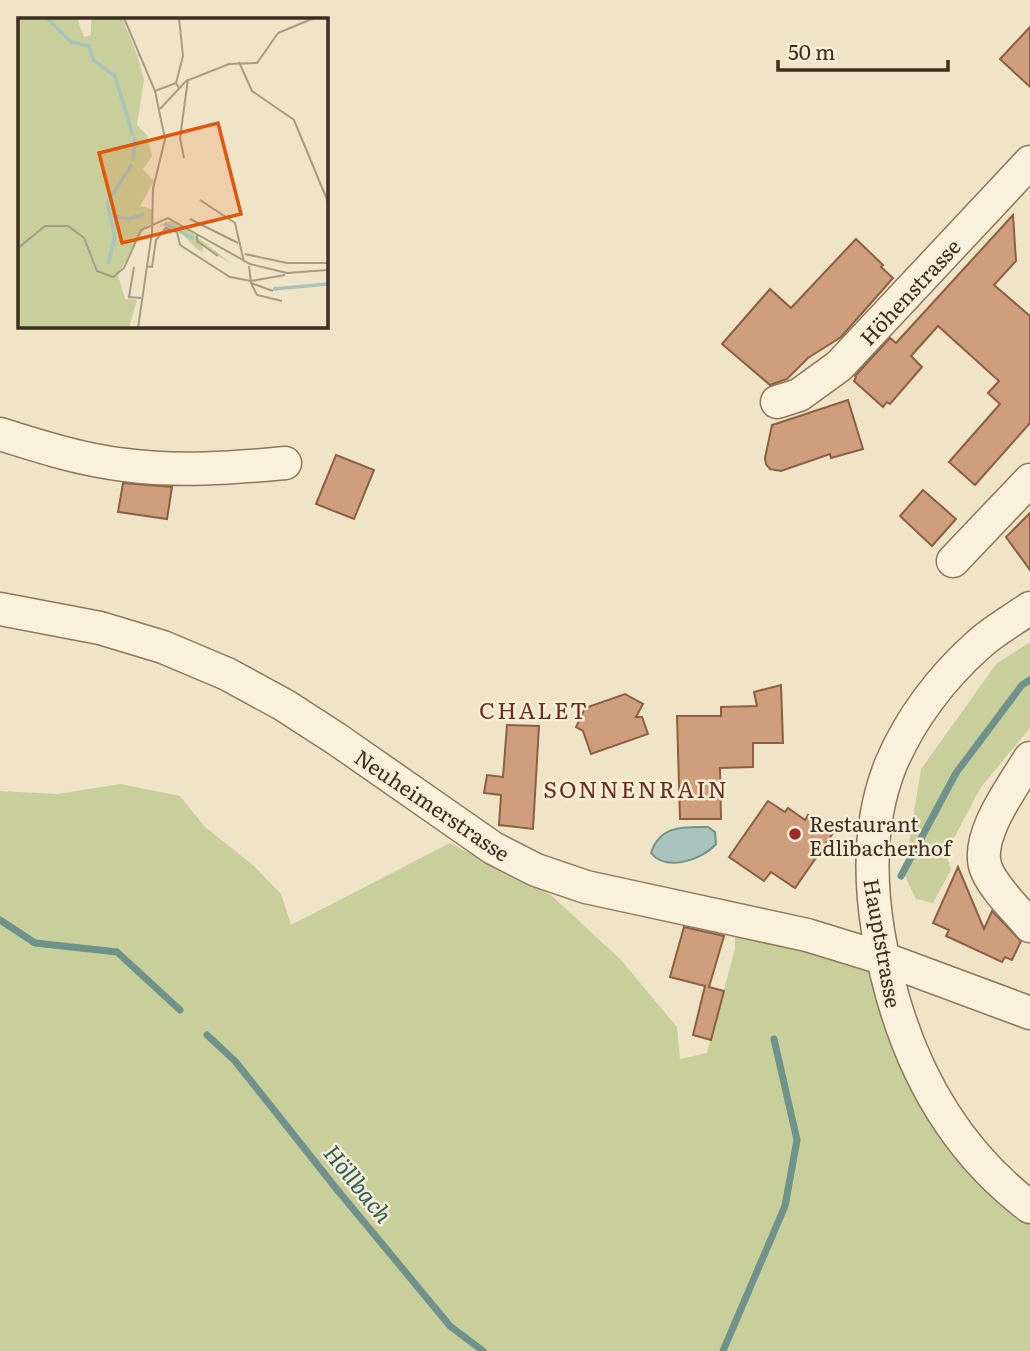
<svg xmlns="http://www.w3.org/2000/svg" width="1030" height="1351" viewBox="0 0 1030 1351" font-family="Literata,serif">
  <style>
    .green { fill: #c9cf9b }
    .water { fill: #a9c4bc; stroke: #6f938a; stroke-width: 2 }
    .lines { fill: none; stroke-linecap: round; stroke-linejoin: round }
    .stream { stroke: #6f938a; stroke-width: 7 }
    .building { fill: #cf9f7d; stroke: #8d5f41; stroke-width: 2 }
    .minor-casing { stroke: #8d765c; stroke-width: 35 }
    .minor { stroke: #faf1dc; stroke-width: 32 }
    .poi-dot { fill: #9e2a2b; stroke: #f7eed8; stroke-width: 2.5 }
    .labels { text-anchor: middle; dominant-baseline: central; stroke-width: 5; stroke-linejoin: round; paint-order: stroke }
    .street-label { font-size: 21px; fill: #3d2e20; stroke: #f7eed8 }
    .poi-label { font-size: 21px; fill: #3d2e20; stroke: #f7eed8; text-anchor: start }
    .neighbourhood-label { font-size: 23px; letter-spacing: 2px; fill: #6b2e1e; stroke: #f7eed8 }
    .water-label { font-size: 23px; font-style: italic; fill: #2f5d5a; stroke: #f7eed8 }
    .inset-river { fill: none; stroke: #a9c4bc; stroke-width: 3.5 }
    .inset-road { fill: none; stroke: #a89b85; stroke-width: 2 }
    .view { fill: #df570d; fill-opacity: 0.15; stroke: #df570d; stroke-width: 3.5 }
    .inset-edge { fill: none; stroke: #3d2e20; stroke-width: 3.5 }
  </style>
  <rect width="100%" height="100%" fill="#f0e4c8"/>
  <path class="green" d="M 1030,642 L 1030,728 L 981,787 L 946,853 L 951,870 L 933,903 L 916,899 L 904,874 L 921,769 L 997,663 Z
    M 120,784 L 180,796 L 205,827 L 253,865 L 281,894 L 291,925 L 450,843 L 551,895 L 620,959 L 677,1027 L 680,1059 L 707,1053 L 735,949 L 735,919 L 882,958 L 903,1035 L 1030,1207 L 1030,1351 L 0,1351 L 0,791 L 57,794 Z"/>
  <path class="water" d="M 708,827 L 715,832 L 716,844 C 702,860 666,872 651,853 C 660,825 683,827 708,827 Z"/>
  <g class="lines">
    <path class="stream" d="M 901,876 L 956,773 L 1022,685 L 1030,680
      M 0,920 L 35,943 L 117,952 L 180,1010
      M 207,1035 L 235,1061 L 335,1187 L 450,1326 L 483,1351
      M 723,1351 L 785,1206 L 797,1140 L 774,1039"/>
  </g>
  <path class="building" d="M 1030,27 L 1030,87 L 1000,59 Z
    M 1013,215 L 1016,261 L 994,285 L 1030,316 L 1030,423 L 975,485 L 949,462 L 1000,404 L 988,393 L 999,381 L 938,326 L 911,356 L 922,367 L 890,404 L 887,402 L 883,407 L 854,381 L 856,377 L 855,376 L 890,338 L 896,343 Z
    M 856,239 L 883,265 L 881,267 L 893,278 L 841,337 L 808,358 L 787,379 L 770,385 L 722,344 L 770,289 L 791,308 Z
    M 848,400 L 863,449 L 831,458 L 830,454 L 781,471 L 770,469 L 766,464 L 765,458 L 772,425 Z
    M 336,455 L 374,470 L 354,519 L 316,504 Z
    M 123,483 L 172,487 L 167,519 L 118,512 Z
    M 923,490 L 956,519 L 932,546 L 900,516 Z
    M 1030,513 L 1030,570 L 1006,537 Z
    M 781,685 L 783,743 L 753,743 L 753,767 L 720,768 L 721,819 L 680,819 L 677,716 L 721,716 L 721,707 L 757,706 L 754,692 Z
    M 625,694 L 643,704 L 636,717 L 642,717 L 648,734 L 591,754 L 583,731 L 576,727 L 585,708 Z
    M 507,725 L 539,726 L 533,829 L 499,825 L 501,795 L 484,793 L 487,775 L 503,777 Z
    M 768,801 L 785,812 L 788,808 L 805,820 L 808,815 L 833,833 L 795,888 L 771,872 L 764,881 L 729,857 Z
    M 958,867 L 984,929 L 992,911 L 1021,941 L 1012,960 L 1005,957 L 1002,962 L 946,936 L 949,930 L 933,923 Z
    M 684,927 L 724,936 L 709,987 L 724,991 L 711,1040 L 693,1035 L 705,986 L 670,977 Z"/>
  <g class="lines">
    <g class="minor-casing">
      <path id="minor" d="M 777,402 L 799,395 L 839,366 L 1030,162
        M 0,434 C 41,447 82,460 125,465 C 178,472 232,468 285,463
        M 953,561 L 1030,480
        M 1030,608 C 1013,620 993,631 978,645 C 942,677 910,719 891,764 C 869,818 869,875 878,931 C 896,1040 940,1139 1030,1207
        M 0,609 L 100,628 L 163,647 L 227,674 L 284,705 L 338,740 L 493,848 L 536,870 L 586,887 L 807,935 L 882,958 L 1030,1013
        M 1030,758 C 1014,785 972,839 987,871 C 996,891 1016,909 1030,926"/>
    </g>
    <use href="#minor" class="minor"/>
  </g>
  <circle class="poi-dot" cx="795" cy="834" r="7"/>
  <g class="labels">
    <g class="street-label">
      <text transform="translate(909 291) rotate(-47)">Höhenstrasse</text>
      <text transform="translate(433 804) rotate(34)">Neuheimerstrasse</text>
      <text transform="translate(884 943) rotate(80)">Hauptstrasse</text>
    </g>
    <g class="poi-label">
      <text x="809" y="822">Restaurant<tspan x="809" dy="24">Edlibacherhof</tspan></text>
    </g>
    <g class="neighbourhood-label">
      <text x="534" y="709">CHALET</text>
      <text x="636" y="788">SONNENRAIN</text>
    </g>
    <g class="water-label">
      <text transform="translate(359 1183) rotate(51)">Höllbach</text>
    </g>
  </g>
  <g transform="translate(18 18)">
    <rect width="310" height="310" fill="#f0e4c8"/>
    <path d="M 0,0 L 59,0 L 66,19 L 73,17 L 73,0 L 104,0 L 120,39 L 126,62 L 119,107 L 129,117 L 134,138 L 125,151 L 136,163 L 122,188 L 133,191 L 135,204 L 127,209 L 100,257 L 107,281 L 119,282 L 111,310 L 0,310 ZM 153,203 L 164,207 L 215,247 L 185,228 L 185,234 L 180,232 L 160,212 L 141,207 Z" fill="#c9cf9b"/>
    <path class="inset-river" d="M 29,0 L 53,24 L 71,28 L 75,42 L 97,58 L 115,118M 115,143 L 117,119M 114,146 L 89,185 L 92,197 L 111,201 L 126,196M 147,205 L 176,221M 90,246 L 97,219 L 92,198M 255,271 L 310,266"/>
    <path class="inset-road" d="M 106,0 L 137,73 L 147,121 L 135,171 L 134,214 L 120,310M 221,44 L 234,73 L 276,102 L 310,184M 161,70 L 158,65 L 165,38 L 161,0M 137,73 L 158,65M 142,91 L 168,63 L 211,46 L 239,45 L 260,15 L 296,0M 166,140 L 162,120 L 170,61M 182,182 L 217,205 L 226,244M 172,201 L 220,225M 179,217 L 179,223 L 200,238M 0,230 L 27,208 L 50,208 L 66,220 L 79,253 L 95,259 L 106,250 L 123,212 L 150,200 L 232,246 L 269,255 L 310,252M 227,236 L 269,245 L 310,245M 128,248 L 134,249 L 138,222 L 148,210 L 159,214 L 162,227 L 212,259 L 233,263 L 267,257M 231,248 L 233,265 L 255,273M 116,249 L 111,279 L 123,280M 233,265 L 239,277 L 264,283"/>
    <path class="view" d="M 200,105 L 223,196 L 104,225 L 81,135 Z"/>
    <rect width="310" height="310" class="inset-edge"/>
  </g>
  <path d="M778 60v10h170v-10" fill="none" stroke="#3d2e20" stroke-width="3.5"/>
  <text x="788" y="60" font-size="21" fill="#3d2e20" stroke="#f7eed8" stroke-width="5" paint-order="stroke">50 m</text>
</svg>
